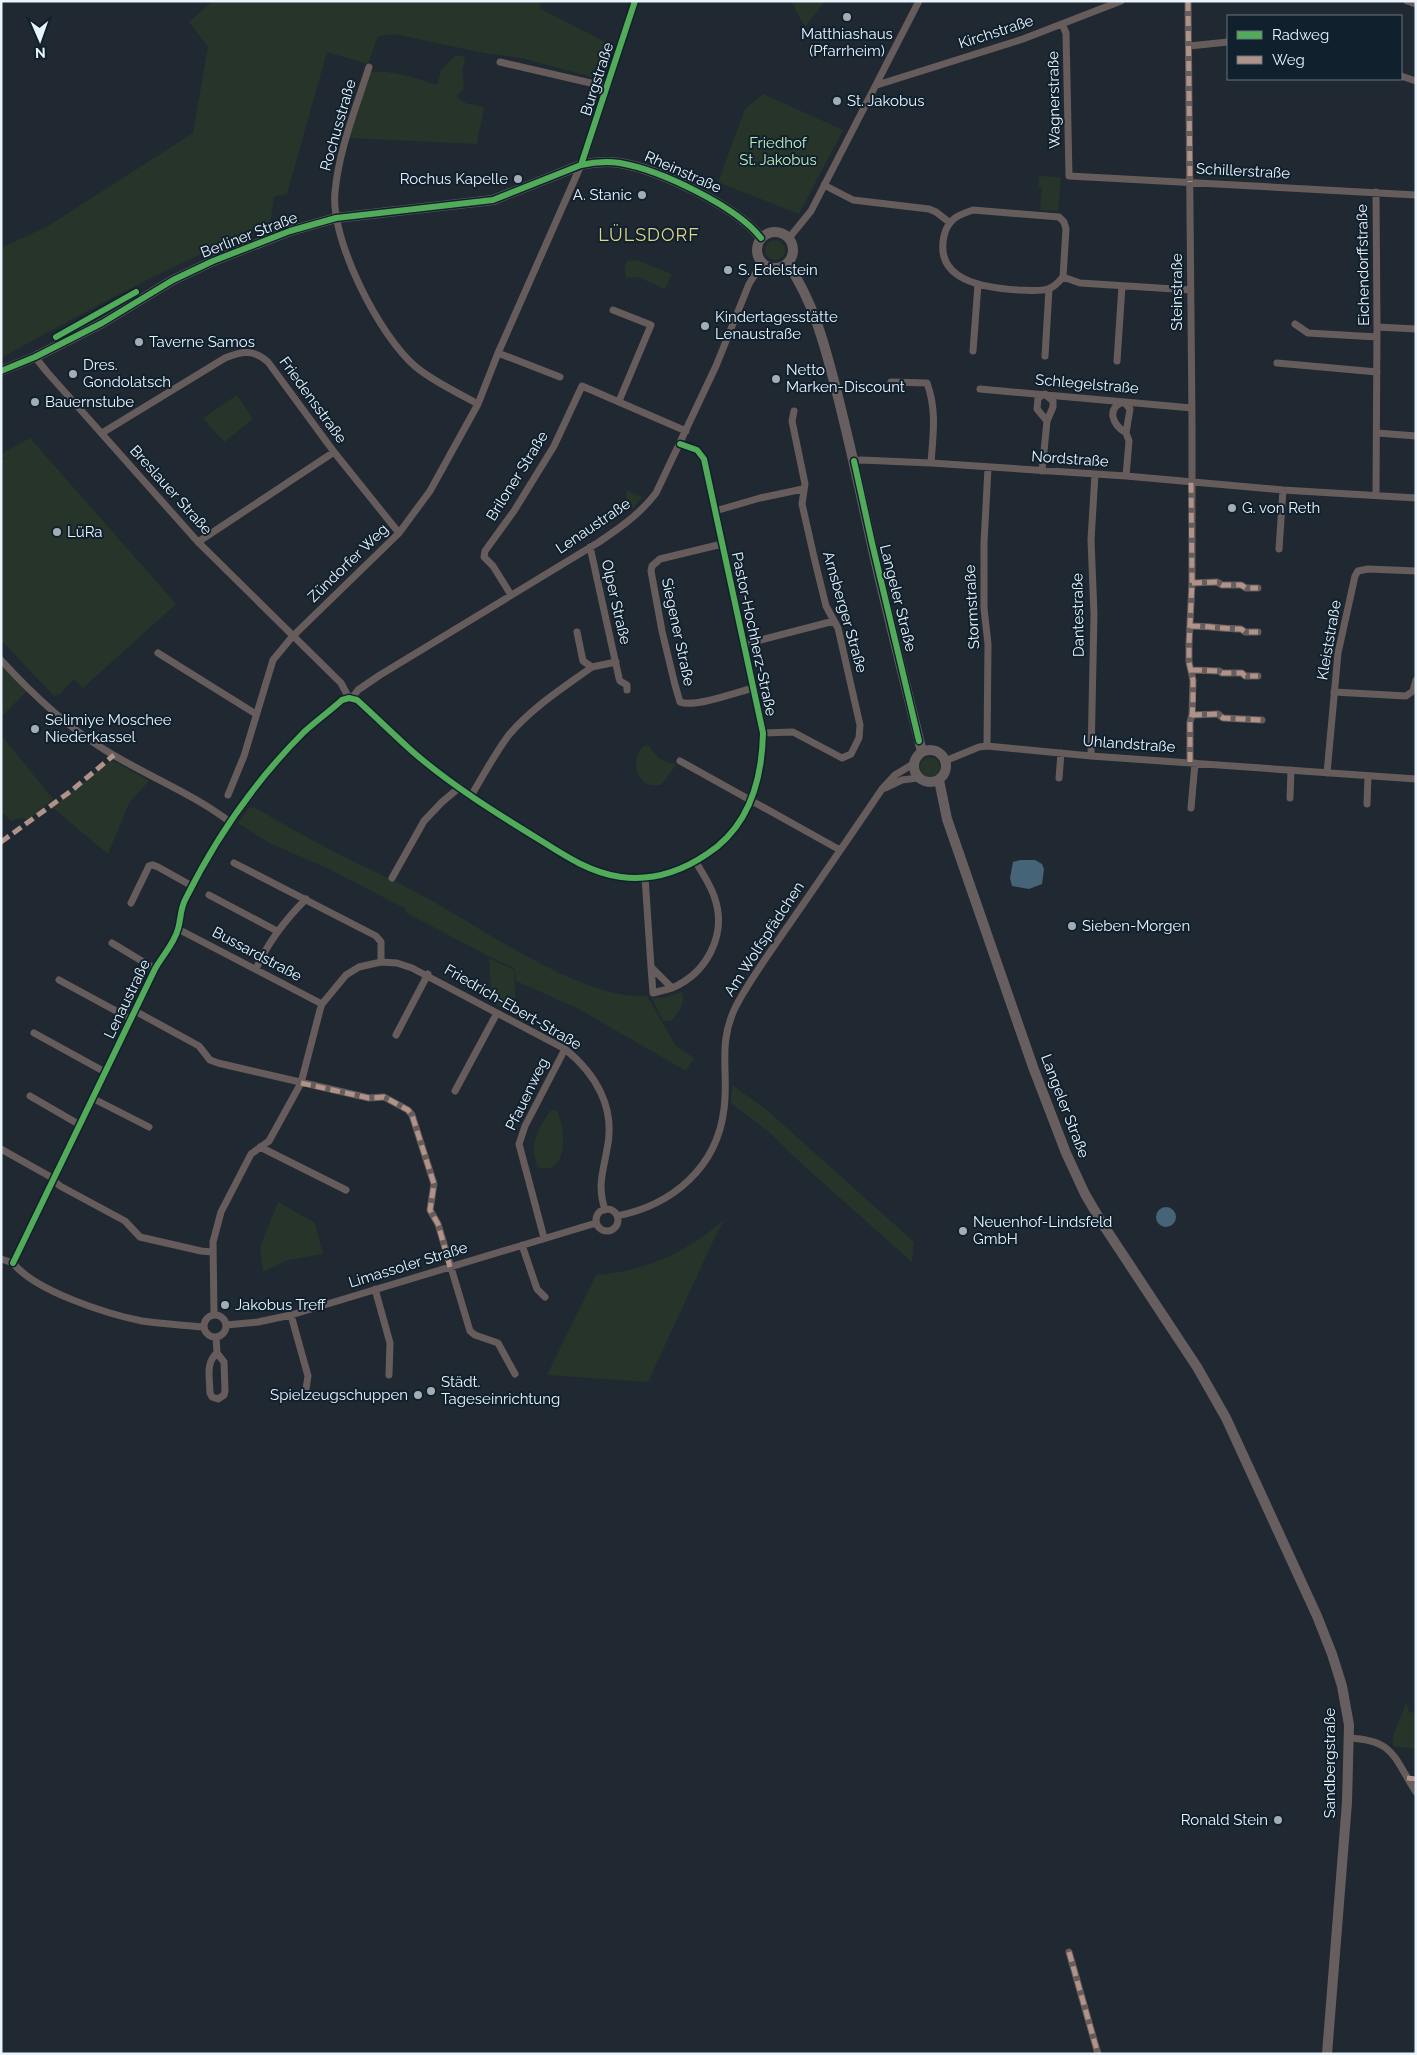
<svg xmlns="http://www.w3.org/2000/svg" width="1417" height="2055" viewBox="0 0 1417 2055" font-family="Raleway,sans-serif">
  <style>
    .green { fill: #273429 }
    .water { fill: #466477 }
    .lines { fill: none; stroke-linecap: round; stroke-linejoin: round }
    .street { stroke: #665c5c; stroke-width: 7 }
    .secondary { stroke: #675f5f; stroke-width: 10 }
    .quiet { stroke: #af9288; stroke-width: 5; stroke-dasharray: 10 5; stroke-linecap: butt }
    .cycleway-casing { stroke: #10202d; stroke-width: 9 }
    .cycleway { stroke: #51ab58; stroke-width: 6 }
    .poi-dot { fill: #a3adb6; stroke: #10202d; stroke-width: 2 }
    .labels { text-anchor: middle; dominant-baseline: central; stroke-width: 4; stroke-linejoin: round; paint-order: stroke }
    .street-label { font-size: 15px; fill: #e9f4fd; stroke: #10202d }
    .poi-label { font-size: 15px; fill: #e9f4fd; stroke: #10202d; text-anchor: start }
    .park-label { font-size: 15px; fill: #bfeebf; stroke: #10202d }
    .quarter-label { font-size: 18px; letter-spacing: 1px; fill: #e1d688; stroke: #10202d }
  </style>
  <rect width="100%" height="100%" fill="#202931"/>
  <path class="green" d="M 213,1 L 542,1 L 539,8 L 611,45 L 604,80 L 521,58 L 484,53 L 394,34 L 378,36 L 368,64 L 327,52 L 287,194 L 274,196 L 270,225 C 177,261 88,310 1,358 L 1,248 L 48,226 L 193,133 L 208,47 L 189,22 Z
    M 791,1 L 825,1 L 805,27 Z
    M 455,56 L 463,56 L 465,62 L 462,69 L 464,89 L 456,96 L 465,103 L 484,107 L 477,144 L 348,138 L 371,72 C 394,70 415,78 437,85 L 441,70 Z
    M 763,94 L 843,130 L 799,214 L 718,182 L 745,109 Z
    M 1039,176 L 1061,177 L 1058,211 L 1040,210 L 1042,188 L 1038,187 Z
    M765 250a10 10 0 1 1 20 0a10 10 0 1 1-20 0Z
    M 636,260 L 672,274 L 665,289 L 638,277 L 626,278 L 625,264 L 628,261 Z
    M 237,395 L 253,419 L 224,442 L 203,418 Z
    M 30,438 L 176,604 L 83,688 L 74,679 L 60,694 L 54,696 L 1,640 L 1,460 L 5,460 L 1,454 Z
    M 626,490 L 642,497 L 633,509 L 627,507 Z
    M 1,664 L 27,691 L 1,717 Z
    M 1,735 L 53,799 L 28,820 L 22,818 L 11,821 L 1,811 Z
    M 647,745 C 653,749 654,754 659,758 C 664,762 670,762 676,765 L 661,785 C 656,785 650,786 645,783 C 633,774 633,751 647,745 Z
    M920 767a10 10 0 1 1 20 0a10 10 0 1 1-20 0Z
    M 114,761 L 149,781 L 129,803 L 108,854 L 52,807 L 109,762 Z
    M 254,807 C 281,823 309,839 337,853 C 366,868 396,881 425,897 C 482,928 584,1001 647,996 L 676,1046 L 694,1058 L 686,1071 L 577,1008 L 516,981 L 514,968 L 488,956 L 405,912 L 406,909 L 327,868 L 271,844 L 238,823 L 248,809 Z
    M 489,958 L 514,970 L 516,1015 L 492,1002 Z
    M 682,992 C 685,1005 679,1013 671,1021 L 663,1021 L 652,998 L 663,998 Z
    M 732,1085 L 768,1111 L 914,1242 L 912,1262 L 803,1165 L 769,1132 L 731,1103 Z
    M 556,1110 C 567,1127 568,1178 538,1167 C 528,1145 538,1129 550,1111 Z
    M 278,1202 L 315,1223 L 323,1254 L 288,1260 L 263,1272 L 260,1247 Z
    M 725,1219 L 715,1237 L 648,1382 L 547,1375 L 596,1275 C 647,1271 687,1252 725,1219 Z
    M 1406,1701 L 1409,1712 L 1416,1713 L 1416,1749 L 1393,1746 C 1390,1733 1404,1716 1406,1701 Z"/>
  <path class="water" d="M 1020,860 L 1035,860 L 1042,864 L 1044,869 L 1042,884 L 1029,889 L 1012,886 L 1010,878 L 1013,862 Z
    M1156 1217a10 10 0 1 1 20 0a10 10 0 1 1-20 0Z"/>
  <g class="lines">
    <path class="street" d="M 1188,1 L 1192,420 L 1192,583 L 1189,644 L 1189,662 L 1193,680 L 1192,715 L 1190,722 L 1190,762
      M 1407,1 L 1416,4
      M 1062,24 L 1066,33 L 1069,176 L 1416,195
      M 1189,46 L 1228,42
      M 500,62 L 608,87
      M 369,67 C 356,108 339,149 335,192 C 330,239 379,336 416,367 C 434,382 457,392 478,404
      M 1401,76 L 1416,81
      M 877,85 L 1023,39 L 1121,1
      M 824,185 L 853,200 L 929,209 L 936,212 L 949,222
      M 1376,192 L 1377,327 L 1376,495
      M 973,210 L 1059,217 L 1064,222 L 1066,229 L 1063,277 C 1059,282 1054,287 1048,289 C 1039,292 1027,290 1018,290 C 985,288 934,281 944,236 C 948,219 958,215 973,210 Z
      M 789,238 L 811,211 L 919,1
      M 1063,277 L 1080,283 L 1190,290
      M 613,310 L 651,325 L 619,401
      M 1295,324 L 1308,333 L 1377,337
      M 1377,327 L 1416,329
      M 973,351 L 978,284
      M 498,353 L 560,377
      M 1045,356 L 1049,289
      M 35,357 L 47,372 L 198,542 L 341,683 L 349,698
      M 1117,361 L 1122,286
      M 1277,363 L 1377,372
      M 891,382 L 927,383 C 937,410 933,435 931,463
      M 980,389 L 1192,408
      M 102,433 L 225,358 C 242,351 254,349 268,362 L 334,452 L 399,533
      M 1126,433 C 1113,425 1105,408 1124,402 L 1130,409 L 1126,433 L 1129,441 L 1126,476
      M 1377,433 L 1416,436
      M 854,461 L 861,460 L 931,463 L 1126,476 L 1283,490 L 1416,498
      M 1042,471 L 1047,421 L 1053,407 L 1053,401 L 1045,394 L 1038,398 L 1037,409 L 1047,421
      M 715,511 L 760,498 L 803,489
      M 198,542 L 334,452
      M 722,544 L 660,559 L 652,566 L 651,571 L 662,631 L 675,685 L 680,702 C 694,708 738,692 753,688
      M 590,547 L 619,678 L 620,681 L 627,685 L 627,690
      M 1279,549 L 1283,490
      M 1192,583 L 1217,582 L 1222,585 L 1241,585 L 1246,588 L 1258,588
      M 511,595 L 493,566 L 484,557 L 485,551 L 514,511 L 554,446 L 582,386 L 686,431
      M 1190,626 C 1208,626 1224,629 1241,629 L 1245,632 L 1258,632
      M 577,632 L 583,661 L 592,667 L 616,662
      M 745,644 L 834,621
      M 158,653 L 256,714
      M 1,660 C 32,694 66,726 105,750 C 145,775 192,793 230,822
      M 1192,670 L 1219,671 L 1222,673 L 1242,673 L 1245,676 L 1258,676
      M 1334,692 L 1406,696 L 1413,691 L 1416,680
      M 352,698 L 358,690 L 380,675 L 599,542 C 621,527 640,514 656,493 L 716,366 L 749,284 L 762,263
      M 1192,715 L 1218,714 L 1223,718 L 1262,720
      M 763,733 L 793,732 L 842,758 L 851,754 L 859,738 L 860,725 L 838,628 L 826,606 L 814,557 L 802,504 L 805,484 L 792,421 L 794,411
      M 987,746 L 988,644 L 984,608 L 984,543 L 988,468
      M 1091,756 L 1094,614 L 1091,540 L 1095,474
      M 680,761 L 840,850
      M 945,761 L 979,747 L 987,746 L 1091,756 L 1416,779
      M 1327,773 L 1338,653 L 1355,576 L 1358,571 L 1368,569 L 1416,571
      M 1059,778 L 1061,753
      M 885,788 L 902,780 L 918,778
      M 228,795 L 244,756 L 273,660 L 292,637 L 399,533 L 430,491 L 478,404 L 498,353 L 585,156 L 635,1
      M 471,796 C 483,776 494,755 508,736 C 531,708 563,688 592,667
      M 1290,798 L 1291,770
      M 1367,804 L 1368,776
      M 1191,808 L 1195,763
      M 234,863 L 376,936 L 381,942 L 381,962
      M 645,877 L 651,967
      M 392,878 L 424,821 L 442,802 L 460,787
      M 209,895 L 277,931
      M 131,903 L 149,866 L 153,865 L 158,867 L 192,886
      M 178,929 L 322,1004
      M 112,943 L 155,969
      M 651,967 L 672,988 L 653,993 Z
      M 256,969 C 268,942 285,920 306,899
      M 59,980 L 131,1019
      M 672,988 C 707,973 728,934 714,896 C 710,884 702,873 696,862
      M 135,1011 L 199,1046 L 210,1060 L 218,1063 L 369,1098 L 384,1097 L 408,1110 L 412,1115 L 434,1184 L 430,1210 L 438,1224 L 470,1331 L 475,1335 L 498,1343 L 515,1374
      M 34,1033 L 105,1072
      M 396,1035 L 428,974
      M 455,1091 L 497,1013
      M 30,1096 L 80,1125
      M 92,1098 L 149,1127
      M 260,1147 L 346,1190
      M 1,1149 L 49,1176 L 60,1186 L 125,1221 L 140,1237 L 201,1251 L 212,1252
      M596 1220a11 11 0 1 1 22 0a11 11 0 1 1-22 0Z
      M 617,1216 C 672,1205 717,1168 724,1109 C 729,1071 717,1044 736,1006 C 751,978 770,952 788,926 C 819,881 851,835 882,789 L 895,775 L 913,764
      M 544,1238 L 519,1144 L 525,1126 L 565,1049
      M 522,1245 L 537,1289 L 545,1297
      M 1,1259 L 13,1263
      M 13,1263 L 155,969 C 162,956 174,944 178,929 C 181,919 180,910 185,900 C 215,839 256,780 304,732 C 316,721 330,711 342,700 L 349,698 L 357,700 C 376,717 394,735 413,752 C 451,785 496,813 540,840 C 565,856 591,873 621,877 C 652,881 682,871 707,854 C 749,827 762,780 763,733 L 704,459 L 697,450 L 680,444
      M 13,1263 C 35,1291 107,1314 142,1321 C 162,1324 183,1325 203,1327
      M 375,1289 L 390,1343 L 389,1375
      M 214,1314 L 213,1242 L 221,1212 L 251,1154 L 269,1141 L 301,1083 L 320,1010 L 322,1004 L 346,975 L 359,967 L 381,962 L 397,963 L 412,968 L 565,1049 C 596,1074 616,1108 607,1149 C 603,1173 597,1185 605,1210
      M204 1326a11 11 0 1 1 22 0a11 11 0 1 1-22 0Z
      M 291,1315 L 308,1376 L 306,1389
      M 226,1325 L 258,1322 L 291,1315 L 596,1223
      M 216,1337 L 217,1353 C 205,1363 210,1379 210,1393 L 212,1397 L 218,1399 L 224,1395 L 225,1391 L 224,1362 L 217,1353
      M 1348,1738 C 1395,1740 1393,1757 1416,1792
      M 1069,1952 L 1098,2054"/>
    <path class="secondary" d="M757 250a18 18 0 1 1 36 0a18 18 0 1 1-36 0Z
      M 787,263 C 813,300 825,346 836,389 C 849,440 860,490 871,541 C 887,612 905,682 922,752
      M 1,371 L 35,357 L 102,323 L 173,280 L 213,261 L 290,231 L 336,218 L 493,200 L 581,165 C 594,162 606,161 620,163 C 660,170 736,206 761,238
      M914 766a16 16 0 1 1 32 0a16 16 0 1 1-32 0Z
      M 939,780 L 947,819 L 1033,1067 L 1066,1153 L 1085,1194 L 1102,1223 L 1197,1367 L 1226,1418 L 1317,1616 L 1332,1654 L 1342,1686 L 1349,1725 L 1347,1802 L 1327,2054"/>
    <path class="quiet" d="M 1188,1 L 1190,182
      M 1192,583 L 1217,582 L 1222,585 L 1241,585 L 1246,588 L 1258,588
      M 1190,626 C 1208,626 1224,629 1241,629 L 1245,632 L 1258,632
      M 1192,670 L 1219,671 L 1222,673 L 1242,673 L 1245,676 L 1258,676
      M 1192,715 L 1218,714 L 1223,718 L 1262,720
      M 1190,762 L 1190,722 L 1192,715 L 1193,705 L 1193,680 L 1189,662 L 1189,644 L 1192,583 L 1191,482
      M 1,842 L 71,791 L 114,755
      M 301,1083 L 369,1098 L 384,1097 L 408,1110 L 412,1115 L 434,1184 L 430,1210 L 438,1224 L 450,1267
      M 1407,1778 L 1416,1779
      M 1069,1952 L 1098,2054"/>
    <g class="cycleway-casing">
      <path id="cycleway" d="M 581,165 L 635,1
        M 56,337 L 136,292
        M 1,371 L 35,357 L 102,323 L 173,280 L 213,261 L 290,231 L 336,218 L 493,200 L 581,165 C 594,162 606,161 620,163 C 660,170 736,206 761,238
        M 854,461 L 872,543 L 919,741
        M 13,1263 L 155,969 C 162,956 174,944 178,929 C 181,919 180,910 185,900 C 215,839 256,780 304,732 C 316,721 330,711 342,700 L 349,698 L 357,700 C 376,717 394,735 413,752 C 451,785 496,813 540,840 C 565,856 591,873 621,877 C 652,881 682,871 707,854 C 749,827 762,780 763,733 L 704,459 L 697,450 L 680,444"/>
    </g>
    <use href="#cycleway" class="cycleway"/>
  </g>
  <g class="poi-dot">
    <circle cx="847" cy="17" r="5"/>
    <circle cx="837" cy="101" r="5"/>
    <circle cx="518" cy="179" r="5"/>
    <circle cx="642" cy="195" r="5"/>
    <circle cx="728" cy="270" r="5"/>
    <circle cx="705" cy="326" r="5"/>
    <circle cx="139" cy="342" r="5"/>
    <circle cx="73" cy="374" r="5"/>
    <circle cx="776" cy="379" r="5"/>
    <circle cx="35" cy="402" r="5"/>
    <circle cx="1232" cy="508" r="5"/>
    <circle cx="57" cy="532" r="5"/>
    <circle cx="35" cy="729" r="5"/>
    <circle cx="1072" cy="926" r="5"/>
    <circle cx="963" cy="1231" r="5"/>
    <circle cx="225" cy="1305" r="5"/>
    <circle cx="431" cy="1391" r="5"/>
    <circle cx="418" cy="1395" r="5"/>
    <circle cx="1278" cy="1820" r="5"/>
  </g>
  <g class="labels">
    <g class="street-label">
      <text transform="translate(996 32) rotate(-18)">Kirchstraße</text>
      <text transform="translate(597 79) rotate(-72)">Burgstraße</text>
      <text transform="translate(1054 100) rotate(-91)">Wagnerstraße</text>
      <text transform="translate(338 125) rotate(-74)">Rochusstraße</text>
      <text transform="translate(1243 171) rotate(3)">Schillerstraße</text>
      <text transform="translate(683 172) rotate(24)">Rheinstraße</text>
      <text transform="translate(249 235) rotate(-21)">Berliner Straße</text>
      <text transform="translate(1363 265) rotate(-91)">Eichendorffstraße</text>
      <text transform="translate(1177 292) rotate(-90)">Steinstraße</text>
      <text transform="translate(1087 384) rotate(5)">Schlegelstraße</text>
      <text transform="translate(313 400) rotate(54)">Friedensstraße</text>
      <text transform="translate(1070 459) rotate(4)">Nordstraße</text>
      <text transform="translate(517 476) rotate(-58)">Briloner Straße</text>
      <text transform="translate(171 490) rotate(48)">Breslauer Straße</text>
      <text transform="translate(593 526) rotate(-34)">Lenaustraße</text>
      <text transform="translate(348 563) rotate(-44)">Zündorfer Weg</text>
      <text transform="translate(898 598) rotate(76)">Langeler Straße</text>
      <text transform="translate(616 602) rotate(77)">Olper Straße</text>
      <text transform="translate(972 607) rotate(-93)">Stormstraße</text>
      <text transform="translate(845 612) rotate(74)">Arnsberger Straße</text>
      <text transform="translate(1078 615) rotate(-91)">Dantestraße</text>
      <text transform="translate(678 632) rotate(78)">Siegener Straße</text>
      <text transform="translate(754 634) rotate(78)">Pastor-Hochherz-Straße</text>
      <text transform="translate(1329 640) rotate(-80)">Kleiststraße</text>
      <text transform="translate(1129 744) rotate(4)">Uhlandstraße</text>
      <text transform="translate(764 939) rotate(-57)">Am Wolfspfädchen</text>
      <text transform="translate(257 954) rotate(28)">Bussardstraße</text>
      <text transform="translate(127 999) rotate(-64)">Lenaustraße</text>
      <text transform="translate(513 1007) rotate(30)">Friedrich-Ebert-Straße</text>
      <text transform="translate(527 1094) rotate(-64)">Pfauenweg</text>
      <text transform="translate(1065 1106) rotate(69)">Langeler Straße</text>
      <text transform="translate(408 1265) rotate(-17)">Limassoler Straße</text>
      <text transform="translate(1330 1763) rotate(-90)">Sandbergstraße</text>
    </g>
    <g class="poi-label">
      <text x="847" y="34" text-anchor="middle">Matthiashaus<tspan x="847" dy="17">(Pfarrheim)</tspan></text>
      <text x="847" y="101">St. Jakobus</text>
      <text x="508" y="179" text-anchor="end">Rochus Kapelle</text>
      <text x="632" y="195" text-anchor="end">A. Stanic</text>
      <text x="738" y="270">S. Edelstein</text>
      <text x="715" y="317">Kindertagesstätte<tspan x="715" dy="17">Lenaustraße</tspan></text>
      <text x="149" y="342">Taverne Samos</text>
      <text x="83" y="365">Dres.<tspan x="83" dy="17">Gondolatsch</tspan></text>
      <text x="786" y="370">Netto<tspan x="786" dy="17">Marken-Discount</tspan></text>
      <text x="45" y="402">Bauernstube</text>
      <text x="1242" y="508">G. von Reth</text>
      <text x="67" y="532">LüRa</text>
      <text x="45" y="720">Selimiye Moschee<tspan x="45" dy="17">Niederkassel</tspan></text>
      <text x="1082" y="926">Sieben-Morgen</text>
      <text x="973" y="1222">Neuenhof-Lindsfeld<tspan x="973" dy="17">GmbH</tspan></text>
      <text x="235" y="1305">Jakobus Treff</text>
      <text x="441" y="1382">Städt.<tspan x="441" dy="17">Tageseinrichtung</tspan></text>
      <text x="408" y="1395" text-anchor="end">Spielzeugschuppen</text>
      <text x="1268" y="1820" text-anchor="end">Ronald Stein</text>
    </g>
    <g class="park-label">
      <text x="778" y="143">Friedhof<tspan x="778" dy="17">St. Jakobus</tspan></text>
    </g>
    <g class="quarter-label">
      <text x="649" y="234">LÜLSDORF</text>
    </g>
  </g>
  <rect width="1417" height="2055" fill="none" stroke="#e9f4fd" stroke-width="5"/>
  <rect x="1227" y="15" width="175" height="65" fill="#10202d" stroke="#677580"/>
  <rect x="1237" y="31" width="25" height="8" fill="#51ab58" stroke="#677580"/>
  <text x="1272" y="40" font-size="15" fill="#e9f4fd">Radweg</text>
  <rect x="1237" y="56" width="25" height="8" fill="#af9288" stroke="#677580"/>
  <text x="1272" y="65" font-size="15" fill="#e9f4fd">Weg</text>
  <g transform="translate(40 40) rotate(178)" stroke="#10202d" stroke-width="4" paint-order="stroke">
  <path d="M0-4L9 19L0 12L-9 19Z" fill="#e9f4fd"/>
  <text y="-8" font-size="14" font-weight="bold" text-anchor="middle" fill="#e9f4fd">N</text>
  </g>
</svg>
